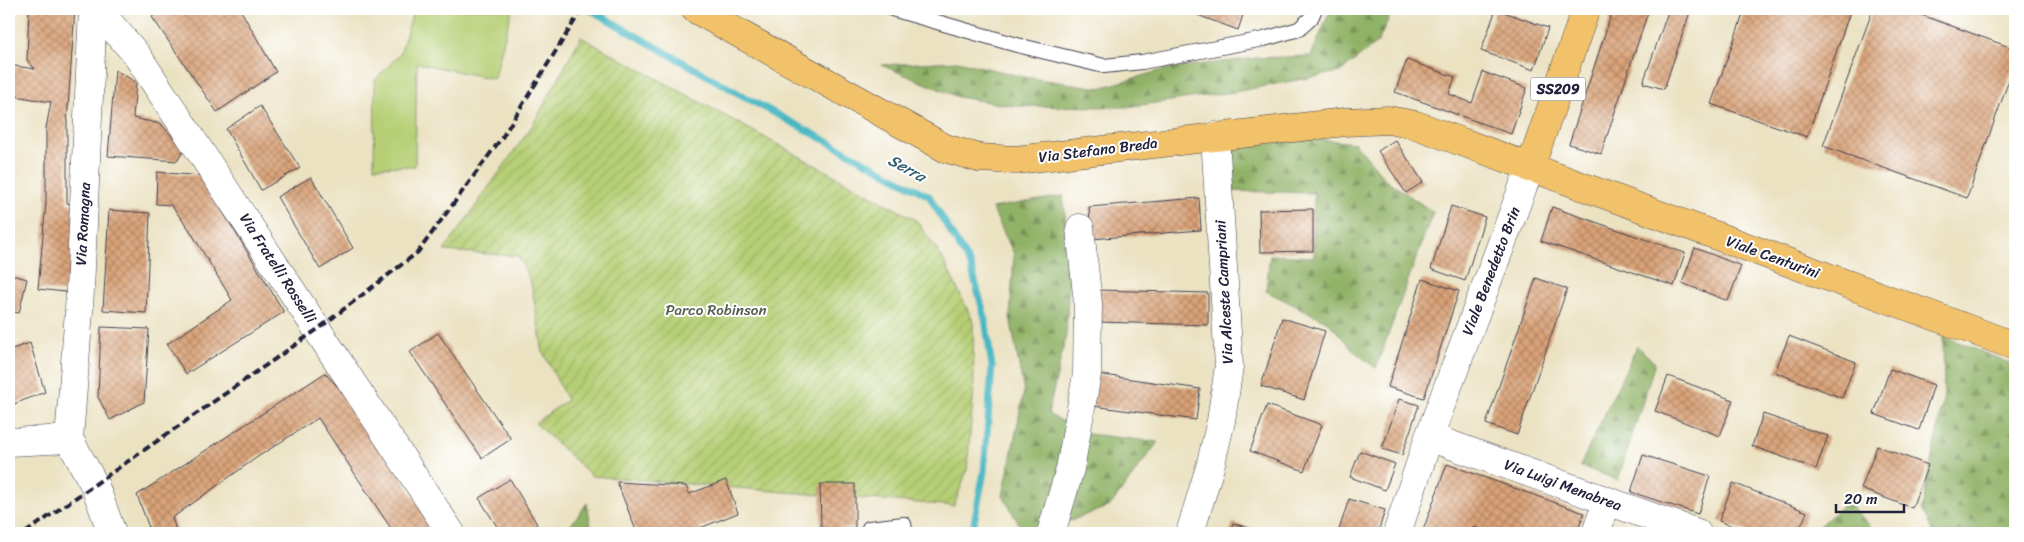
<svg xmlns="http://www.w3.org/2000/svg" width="2024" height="542" viewBox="0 0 2024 542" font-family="Sriracha,sans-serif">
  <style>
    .green { fill: #b6cf75; stroke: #6c7858 }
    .forest { fill: url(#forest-firs); stroke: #596a50 }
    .garden { fill: url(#garden-furrows); stroke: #6c7858 }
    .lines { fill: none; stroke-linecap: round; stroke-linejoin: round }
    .stream { stroke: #49b7c3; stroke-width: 7 }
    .building { fill: url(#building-cross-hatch) }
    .service-casing { stroke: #403f4f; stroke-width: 16 }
    .minor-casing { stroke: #403f4f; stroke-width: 29 }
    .tertiary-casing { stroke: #403f4f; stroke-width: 29 }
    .primary-casing { stroke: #403f4f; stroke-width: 29 }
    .service { stroke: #fff; stroke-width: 14 }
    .minor { stroke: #fff; stroke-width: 28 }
    .tertiary { stroke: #fff; stroke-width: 28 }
    .primary { stroke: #f2c26a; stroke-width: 28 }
    .rail { stroke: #22223b; stroke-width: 4; stroke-dasharray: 8 4; stroke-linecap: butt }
    .labels { text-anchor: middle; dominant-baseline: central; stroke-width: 4; stroke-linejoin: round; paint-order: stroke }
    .shield { fill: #fff; stroke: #646476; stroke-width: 1 }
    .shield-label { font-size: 14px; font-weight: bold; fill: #22223b }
    .street-label { font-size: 15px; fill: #22223b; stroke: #fff }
    .park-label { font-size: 15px; fill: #565f4f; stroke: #fff }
    .water-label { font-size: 16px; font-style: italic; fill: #325e71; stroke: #fff }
  </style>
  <defs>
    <pattern id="forest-firs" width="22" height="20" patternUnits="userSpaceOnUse" patternTransform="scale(1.25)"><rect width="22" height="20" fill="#90b266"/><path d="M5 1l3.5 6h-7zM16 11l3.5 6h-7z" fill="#759055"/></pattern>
    <pattern id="garden-furrows" width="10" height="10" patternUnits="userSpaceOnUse" patternTransform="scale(1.25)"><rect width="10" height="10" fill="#b6cf75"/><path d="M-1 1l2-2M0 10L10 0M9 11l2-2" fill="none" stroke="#9cb166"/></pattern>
    <pattern id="building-cross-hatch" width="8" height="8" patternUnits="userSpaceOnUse" patternTransform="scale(1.25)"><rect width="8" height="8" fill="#daa378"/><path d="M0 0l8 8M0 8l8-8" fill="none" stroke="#b08464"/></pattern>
  </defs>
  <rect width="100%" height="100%" fill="#fff"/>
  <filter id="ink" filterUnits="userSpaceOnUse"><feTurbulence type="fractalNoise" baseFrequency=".02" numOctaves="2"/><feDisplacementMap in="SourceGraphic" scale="10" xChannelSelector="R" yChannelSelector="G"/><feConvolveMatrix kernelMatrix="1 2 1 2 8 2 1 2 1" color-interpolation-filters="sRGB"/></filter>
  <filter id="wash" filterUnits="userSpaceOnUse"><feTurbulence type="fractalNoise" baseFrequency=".0096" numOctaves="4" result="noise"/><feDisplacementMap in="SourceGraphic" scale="20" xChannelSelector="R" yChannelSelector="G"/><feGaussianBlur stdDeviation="1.12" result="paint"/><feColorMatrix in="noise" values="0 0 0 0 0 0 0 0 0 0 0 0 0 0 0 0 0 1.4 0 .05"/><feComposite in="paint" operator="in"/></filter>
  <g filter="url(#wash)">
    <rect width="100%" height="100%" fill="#ebe2c2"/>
    <path class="green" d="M 414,9 L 512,9 L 494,79 L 417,63 L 415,166 L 374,167 L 375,80 L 400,54 Z"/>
    <path class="forest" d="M 1331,9 L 1393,9 L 1378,42 L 1340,72 L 1234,92 L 1126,107 L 1013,106 L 958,97 L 881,65 L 957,61 L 1024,77 L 1100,88 L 1166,69 L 1256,58 L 1311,56 Z
      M 1230,130 L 1355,143 L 1386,180 L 1433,212 L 1376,368 L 1355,352 L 1328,322 L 1266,291 L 1270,255 L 1314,257 L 1314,193 L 1226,191 Z
      M 1063,196 L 1070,261 L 1066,335 L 1048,414 L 1088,434 L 1158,442 L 1110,506 L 1037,533 L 1024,533 L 1003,496 L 1024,392 L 1010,317 L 1014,254 L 992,208 Z
      M 1943,336 L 2015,365 L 2015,533 L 1933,533 L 1922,509 L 1944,395 Z
      M 1637,346 L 1655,363 L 1618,480 L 1580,466 Z
      M 1847,502 L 1871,527 L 1868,533 L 1812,533 Z
      M 587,503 L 592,533 L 565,533 Z"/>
    <path class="garden" d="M 581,37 L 916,220 L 942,257 L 973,321 L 974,386 L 967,470 L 954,506 L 592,476 L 535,423 L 567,400 L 543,352 L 531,283 L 518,256 L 444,251 L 534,123 Z"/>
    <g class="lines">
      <path class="stream" d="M 589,9 L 752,101 L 929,196 L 971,266 L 985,318 L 992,367 L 984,472 L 972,533"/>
    </g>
    <g id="blocks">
      <path class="building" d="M 29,9 L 75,9 L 67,122 L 67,203 L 81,208 L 74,293 L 38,289 L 46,203 L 46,128 L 51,102 L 9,95 L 9,65 L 35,69 L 27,60 Z
        M 163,9 L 240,9 L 276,72 L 217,112 L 152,17 Z
        M 1181,9 L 1245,9 L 1238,30 Z
        M 1496,9 L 1548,28 L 1534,70 L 1481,51 Z
        M 1613,9 L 1649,9 L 1601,154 L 1569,144 Z
        M 1669,9 L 1691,9 L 1664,89 L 1643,83 Z
        M 1745,9 L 1851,9 L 1807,137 L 1711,104 Z
        M 1873,9 L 1905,9 L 2015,49 L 2015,63 L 1967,198 L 1823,146 Z
        M 1407,60 L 1455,77 L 1449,94 L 1472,103 L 1483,72 L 1527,88 L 1511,134 L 1395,92 Z
        M 115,70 L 136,82 L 133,118 L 161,124 L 184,150 L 177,161 L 108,156 Z
        M 260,106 L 300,168 L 261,190 L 226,129 Z
        M 1395,140 L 1423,182 L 1406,193 L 1378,151 Z
        M 157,172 L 201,176 L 284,312 L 186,374 L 167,344 L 232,300 L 189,229 L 171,205 L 156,204 Z
        M 311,177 L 353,248 L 320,269 L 277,197 Z
        M 9,194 L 14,195 L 10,228 L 9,228 Z
        M 1199,198 L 1201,230 L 1091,239 L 1089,207 Z
        M 1451,206 L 1485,217 L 1465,281 L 1431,269 Z
        M 1552,207 L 1685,253 L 1674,286 L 1541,241 Z
        M 1313,209 L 1313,251 L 1260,252 L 1259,210 Z
        M 109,210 L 150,213 L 146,313 L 103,310 Z
        M 1695,248 L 1741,266 L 1728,301 L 1682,283 Z
        M 9,274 L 27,279 L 19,313 L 9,311 Z
        M 1536,278 L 1567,289 L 1517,435 L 1486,424 Z
        M 1422,279 L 1459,291 L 1424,398 L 1388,387 Z
        M 1097,290 L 1208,293 L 1208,325 L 1096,322 Z
        M 1282,318 L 1325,331 L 1304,400 L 1261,386 Z
        M 101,327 L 149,329 L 144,402 L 110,420 L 98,397 Z
        M 438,333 L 511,439 L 482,458 L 410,352 Z
        M 1789,336 L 1856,362 L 1842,398 L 1775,372 Z
        M 30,343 L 45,392 L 9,406 L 9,350 Z
        M 1890,369 L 1934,385 L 1919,430 L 1874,414 Z
        M 325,373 L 346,396 L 438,533 L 394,533 L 318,418 L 256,458 L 172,518 L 177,533 L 151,533 L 137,495 Z
        M 1090,373 L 1200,389 L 1196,420 L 1086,405 Z
        M 1668,376 L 1733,400 L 1720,436 L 1655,411 Z
        M 1399,399 L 1419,405 L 1402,455 L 1382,449 Z
        M 1267,405 L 1322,425 L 1304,471 L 1250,451 Z
        M 1763,414 L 1828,436 L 1816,469 L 1752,446 Z
        M 1877,446 L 1928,465 L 1912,508 L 1861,489 Z
        M 1360,451 L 1395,464 L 1385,490 L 1350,477 Z
        M 1643,455 L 1710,476 L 1698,514 L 1631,492 Z
        M 1447,464 L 1584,513 L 1577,533 L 1492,533 L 1474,527 L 1472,533 L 1422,533 Z
        M 510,479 L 537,524 L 523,533 L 501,533 L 479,498 Z
        M 726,480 L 738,513 L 700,528 L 702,533 L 637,533 L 617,482 L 686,486 L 689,494 Z
        M 1733,483 L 1807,512 L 1798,533 L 1751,533 L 1719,521 Z
        M 820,484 L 855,484 L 855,528 L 821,529 Z
        M 1349,499 L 1385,510 L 1378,533 L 1338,533 Z
        M 1233,523 L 1265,533 L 1230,533 Z"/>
    </g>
  </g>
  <g filter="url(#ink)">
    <use href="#blocks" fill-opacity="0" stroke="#403f4f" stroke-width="1"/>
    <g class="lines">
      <g class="service-casing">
        <path id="service" d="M 892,9 L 1017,45 L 1104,66 L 1142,62 L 1264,39 L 1299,29 L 1311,18 L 1315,9
          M 867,533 L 869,528 L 904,524 L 906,533"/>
      </g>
      <g class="minor-casing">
        <path id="minor" d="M 97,9 L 136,54 L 451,533
          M 1429,437 L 1697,533
          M 69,439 L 79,311 L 93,9
          M 69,439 L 95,486 L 112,533
          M 9,442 L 69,439
          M 1051,533 L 1070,469 L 1087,374 L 1088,304 L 1080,228
          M 1190,533 L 1210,467 L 1221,421 L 1229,366 L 1215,136
          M 1596,533 L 1607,501"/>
      </g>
      <g class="tertiary-casing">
        <path id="tertiary" d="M 1397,533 L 1429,437 L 1530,168"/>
      </g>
      <g class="primary-casing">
        <path id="primary" d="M 695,9 L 945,148 L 979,158 L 1016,160 L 1345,122 L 1388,120 L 1416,125 L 2015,346
          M 1530,168 L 1586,9"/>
      </g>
      <use href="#service" class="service"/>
      <use href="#minor" class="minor"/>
      <use href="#tertiary" class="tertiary"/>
      <use href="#primary" class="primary"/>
      <path class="rail" d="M 25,533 L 318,329 L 418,252 L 503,136 L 582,9"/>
    </g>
  </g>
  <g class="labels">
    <rect class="shield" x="1530.5" y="77.5" width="55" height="23" rx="4"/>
    <g class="shield-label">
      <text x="1558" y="89">SS209</text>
    </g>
    <g class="street-label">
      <text transform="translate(1098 150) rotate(-7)">Via Stefano Breda</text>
      <text transform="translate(83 224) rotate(-87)">Via Romagna</text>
      <text transform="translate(1773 257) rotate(20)">Viale Centurini</text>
      <text transform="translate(278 268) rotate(57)">Via Fratelli Rosselli</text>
      <text transform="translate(1491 271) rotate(-69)">Viale Benedetto Brin</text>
      <text transform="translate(1224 292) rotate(-93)">Via Alceste Campriani</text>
      <text transform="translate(1563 485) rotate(20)">Via Luigi Menabrea</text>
    </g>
    <g class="park-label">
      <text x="716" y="310">Parco Robinson</text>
    </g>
    <g class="water-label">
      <text transform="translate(907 168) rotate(29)">Serra</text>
    </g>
  </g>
  <rect width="2024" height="542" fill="none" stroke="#fff" stroke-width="30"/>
  <path d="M1836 504v8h68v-8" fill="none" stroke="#22223b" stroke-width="2.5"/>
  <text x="1844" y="504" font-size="15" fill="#22223b" stroke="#ffffff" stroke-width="4" paint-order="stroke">20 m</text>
</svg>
